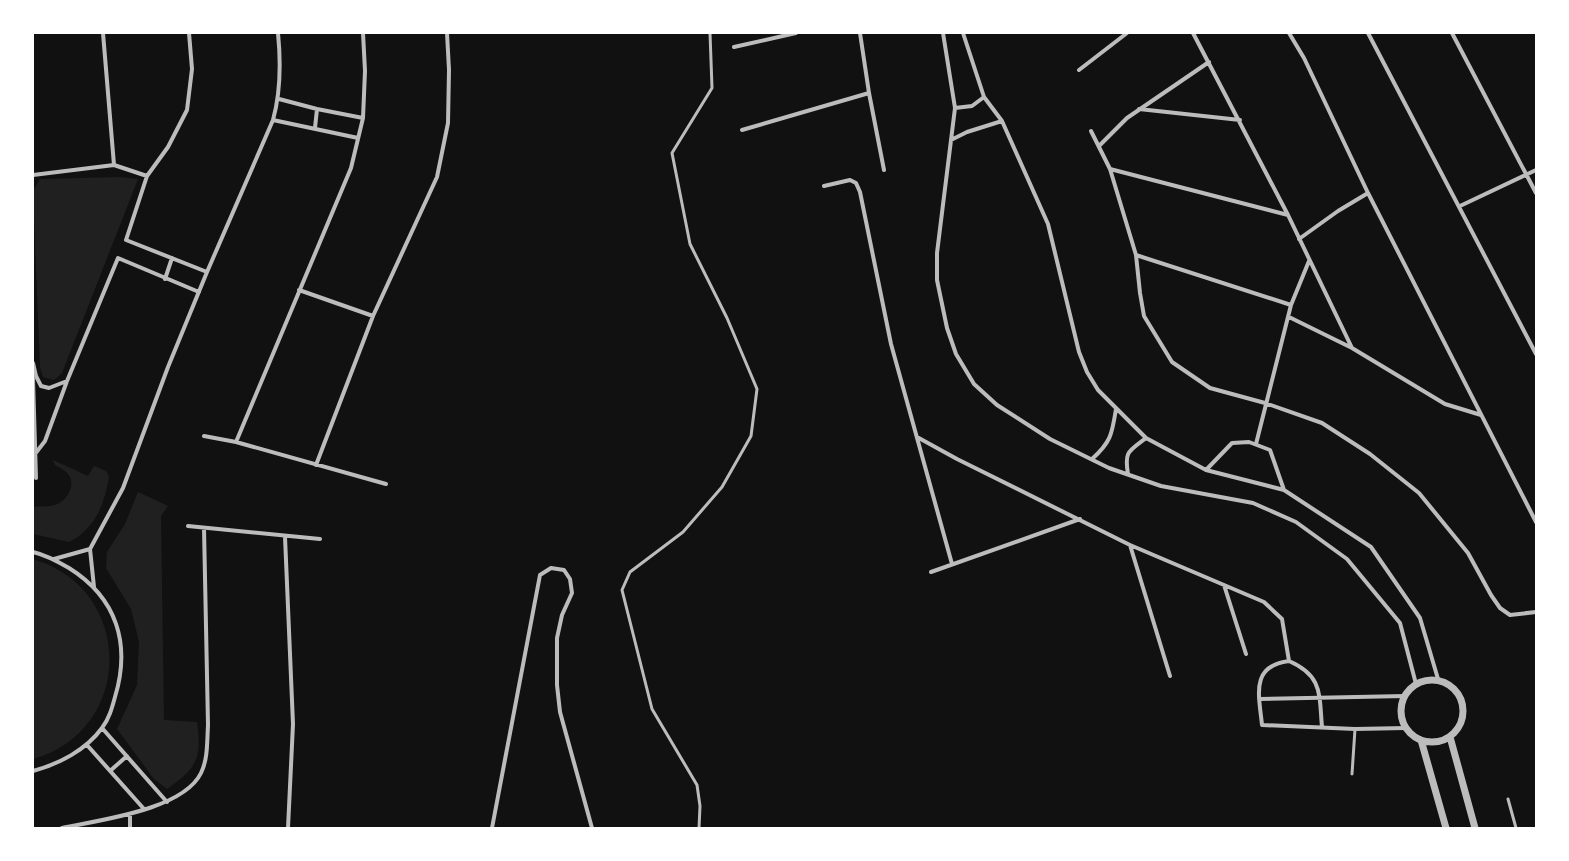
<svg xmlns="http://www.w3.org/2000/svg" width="1569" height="861" viewBox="0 0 1569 861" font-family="Jost,sans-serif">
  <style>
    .green { fill: #202020 }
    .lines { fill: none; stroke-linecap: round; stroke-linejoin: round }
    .service { stroke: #bcbcbc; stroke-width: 3 }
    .minor { stroke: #bcbcbc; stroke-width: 4 }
    .tertiary { stroke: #bcbcbc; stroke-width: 7 }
  </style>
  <rect width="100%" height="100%" fill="#111"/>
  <path class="green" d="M 120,177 L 138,179 L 62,373 L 54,380 L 43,377 L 40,367 L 33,191 L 40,179 Z
    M 53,460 L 88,476 L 94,466 L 106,471 L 109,476 C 105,504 95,529 69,542 L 33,534 L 33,507 C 40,506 49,507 55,505 C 66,502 75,487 70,477 C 67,471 60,468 55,465 Z
    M 138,492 L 168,506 L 161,516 L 164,720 L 197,722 C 202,758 197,768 167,789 L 154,779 L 117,729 L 137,685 L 139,642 L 131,609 L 106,568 L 107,552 L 125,524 Z
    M 33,559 C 135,589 135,730 33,759 Z"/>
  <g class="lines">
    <path class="service" d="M 1352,774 L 1355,729
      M 1508,799 L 1516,828
      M 699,828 L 700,806 L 697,785 L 652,709 L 622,590 L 630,572 L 683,532 L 722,487 L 751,436 L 757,389 L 727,318 L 690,244 L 672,153 L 712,88 L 710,33"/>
    <path class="minor" d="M 103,33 L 114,165
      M 189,33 L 192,69 L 187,110 L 168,147 L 147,176 L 126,240 L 207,272
      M 860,33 L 869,93 L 884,170
      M 943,33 L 955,108 L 937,253 L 937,280 L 947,328 L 956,354 L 974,384 L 997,405 L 1050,439 L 1109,468 L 1161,486 L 1253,503 L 1296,522 L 1347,559 L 1400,623 L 1416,684
      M 963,33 L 984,97 L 1002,121 L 1048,224 L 1079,352 L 1087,372 L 1098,390 L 1146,438 L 1206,470 L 1284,490 L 1371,547 L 1420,618 L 1438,679
      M 1193,33 L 1288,215 L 1352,348
      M 1289,33 L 1304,58 L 1368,193 L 1536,522
      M 1368,33 L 1536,354
      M 1452,33 L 1536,193
      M 734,47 L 796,33
      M 1079,70 L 1127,33
      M 279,99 L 317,109 L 363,118
      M 955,108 L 972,106 L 984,97
      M 1139,109 L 1240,120
      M 273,120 L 358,138
      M 315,128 L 317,109
      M 742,130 L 869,93
      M 1091,131 L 1110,169 L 1136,255 L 1140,293 L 1144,316 L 1172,362 L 1210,388 L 1265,403 L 1322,423 L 1370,454 L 1419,493 L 1468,553 L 1491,595 L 1500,608 L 1510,615 L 1536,612
      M 951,140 L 967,132 L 1002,121
      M 1099,146 L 1127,118 L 1209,62
      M 1110,169 L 1288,215
      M 33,175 L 114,165 L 147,176
      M 824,186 L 850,180 L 856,183 L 860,192 L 891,344 L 952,564
      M 1460,206 L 1536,170
      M 1299,239 L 1338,211 L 1368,193
      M 1136,255 L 1291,305
      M 165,279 L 172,258
      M 299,290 L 373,316
      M 1289,317 L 1352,348 L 1445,404 L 1481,415
      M 33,363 L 36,376 L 41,386 L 49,388 L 67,381
      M 33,379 L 36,478
      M 204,436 L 236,442 L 386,484
      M 917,437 L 957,459 L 1130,545 L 1264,602 L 1282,619 L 1289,661
      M 236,442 L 351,168 L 363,118 L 365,71 L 363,33
      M 1256,444 L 1291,305 L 1309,261
      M 35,454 L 45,441 L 67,381 L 118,258 L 199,292
      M 1092,459 C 1111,442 1112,434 1116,409
      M 316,465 L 373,316 L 437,177 L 448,123 L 449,70 L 447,33
      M 1206,470 L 1232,443 L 1249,442 L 1270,450 L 1284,490
      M 1128,474 C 1124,451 1129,451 1146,438
      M 188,526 L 320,539
      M 285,537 L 293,724 L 288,828
      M 1130,545 L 1170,676
      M 33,552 C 46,555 57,561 69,568 C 117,598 131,644 115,697 C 112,708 109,719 102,728 C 86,750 59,764 33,771
      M 54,559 L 90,549
      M 931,572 L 1080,519
      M 1224,585 L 1246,654
      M 94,587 L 90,549 L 123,488 L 168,367 L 207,272 L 273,120 C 281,91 281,63 278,33
      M 1289,661 C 1250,666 1259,695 1262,725 L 1355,729 L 1406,728
      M 1289,661 C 1323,676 1319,694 1322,727
      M 1260,699 L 1405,696
      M 102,728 L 167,802
      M 87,745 L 144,809
      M 110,771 L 127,756
      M 130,814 L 130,828
      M 62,828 C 99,820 183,810 201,773 C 208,759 207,741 208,725 L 204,528
      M 492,828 L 540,575 L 551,568 L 564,570 L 570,579 L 572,593 L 562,615 L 557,638 L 557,685 L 560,712 L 592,828"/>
    <path class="tertiary" d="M1401 711a31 31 0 1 1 62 0a31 31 0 1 1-62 0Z
      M 1450,737 L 1475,828
      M 1421,740 L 1446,828"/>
  </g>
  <rect width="1569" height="861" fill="none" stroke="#ffffff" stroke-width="68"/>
</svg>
